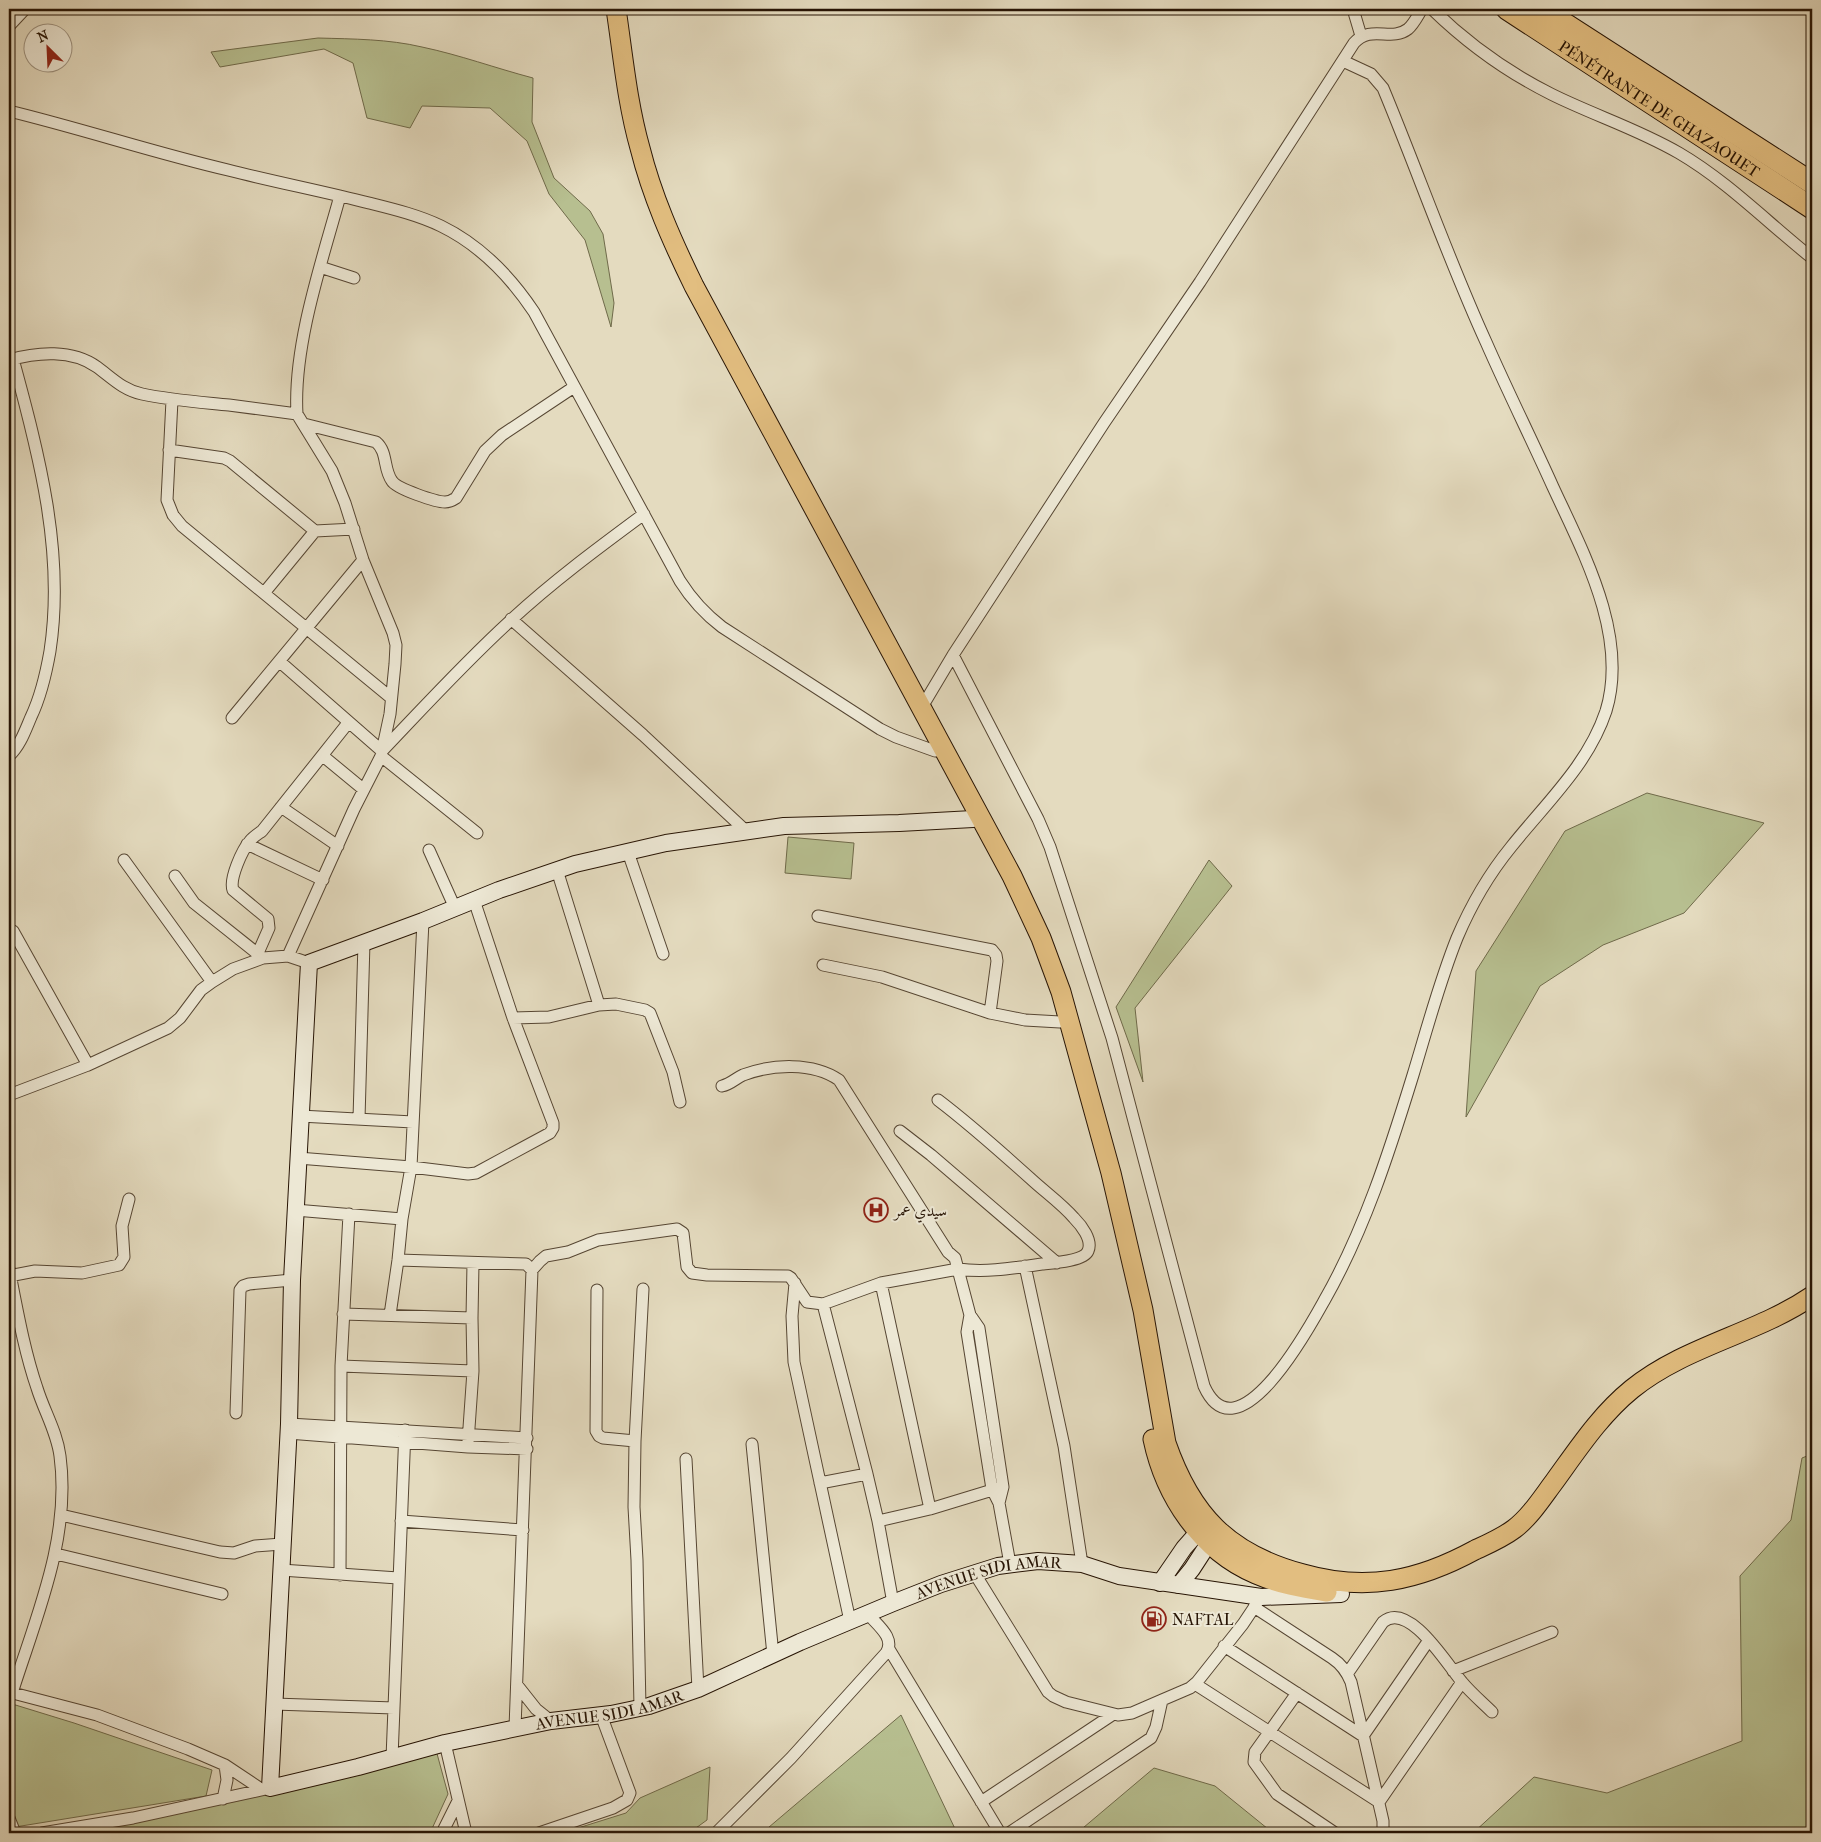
<svg xmlns="http://www.w3.org/2000/svg" width="1821" height="1842" viewBox="0 0 1821 1842" font-family="'IM FELL French Canon',Amiri,serif">
  <style>
    .green { fill: #b7bf90; stroke: #6f6a4a }
    .lines { fill: none; stroke-linecap: round; stroke-linejoin: round }
    .street-casing { stroke: #564633; stroke-width: 13 }
    .secondary-casing { stroke: #271404; stroke-width: 18 }
    .primary-casing { stroke: #271404; stroke-width: 21 }
    .highway-casing { stroke: #271404; stroke-width: 23 }
    .street { stroke: #ede8d5; stroke-width: 11 }
    .secondary { stroke: #ede8d5; stroke-width: 16 }
    .primary { stroke: #e2be80; stroke-width: 19 }
    .highway { stroke: #e2be80; stroke-width: 21 }
    .labels { text-anchor: middle; dominant-baseline: central; stroke-width: 4; stroke-linejoin: round; paint-order: stroke }
    .street-label { font-size: 16px; fill: #271404; stroke: #ede8d5 }
    .poi-label { font-size: 16px; fill: #271404; stroke: #ede8d5; text-anchor: start }
  </style>
  <rect width="100%" height="100%" fill="#e4dbbf"/>
  <filter id="stains"><feTurbulence type="fractalNoise" baseFrequency=".004" numOctaves="4"/><feColorMatrix values="0 0 0 0 .2 0 0 0 0 .09 0 0 0 0 .02 0 0 0 .5 -.17"/></filter>
  <radialGradient id="worn" r=".72"><stop offset=".6" stop-color="#630" stop-opacity="0"/><stop offset="1" stop-color="#630" stop-opacity=".3"/></radialGradient>
  <path class="green" d="M 318,38 C 353,39 388,39 422,47 C 460,55 495,68 533,78 L 532,122 L 554,178 L 590,211 L 603,234 L 614,303 L 611,327 L 585,240 L 549,194 L 527,141 L 490,108 L 422,106 L 410,128 L 367,118 L 353,63 L 324,49 L 220,67 L 211,52 Z
    M 1647,793 L 1764,823 L 1684,913 L 1603,945 L 1540,986 L 1466,1117 L 1476,971 L 1565,831 Z
    M 788,837 L 854,843 L 851,879 L 785,873 Z
    M 1209,860 L 1232,886 L 1135,1008 L 1143,1082 L 1116,1007 Z
    M 1812,1454 L 1812,1833 L 1473,1833 L 1534,1777 L 1607,1793 L 1742,1741 L 1740,1576 L 1791,1520 L 1802,1458 Z
    M 9,1703 L 74,1723 L 212,1770 L 206,1796 L 15,1827 L 9,1808 Z
    M 901,1715 L 957,1833 L 762,1833 Z
    M 436,1750 L 448,1794 L 430,1833 L 61,1833 Z
    M 710,1767 L 707,1820 L 689,1833 L 562,1833 L 626,1813 L 640,1798 Z
    M 1154,1768 L 1215,1786 L 1273,1833 L 1077,1833 Z"/>
  <g class="lines">
    <g class="street-casing">
      <path id="street" d="M 1353,9 L 1361,36
        M 1432,9 C 1467,43 1507,72 1551,94 C 1593,115 1638,129 1679,153 C 1727,181 1768,223 1812,258
        M 9,26 L 25,9
        M 9,111 C 83,129 155,153 228,170 C 275,182 322,191 369,203 C 393,209 418,215 441,226 C 480,245 510,276 534,312 L 680,581 C 692,600 705,614 722,627 L 880,729 L 896,737 L 935,751
        M 320,267 L 354,278
        M 9,360 C 37,352 72,349 97,367 C 112,378 123,390 142,394 C 170,400 199,402 229,405 C 251,408 274,411 297,414 L 332,471 L 345,503 L 363,560 L 393,633 L 396,645 L 395,664 L 390,714 L 381,756 L 354,809 L 288,956
        M 172,400 L 167,500 L 173,515 L 182,526 L 390,697
        M 297,414 C 293,346 322,261 340,196
        M 304,424 L 376,442 C 388,452 383,469 392,481 C 397,489 436,502 445,502 C 450,502 453,500 456,498 L 485,451 L 502,435 L 574,387
        M 169,450 L 224,458 L 230,461 L 315,531 L 354,529
        M 264,593 L 315,531
        M 511,619 L 643,735 L 746,831
        M 953,655 L 1038,819 L 1050,847 L 1112,1038 L 1204,1386 C 1237,1460 1309,1328 1324,1301 C 1364,1231 1389,1153 1413,1075 C 1427,1029 1439,983 1457,938 C 1471,905 1489,874 1511,847 C 1546,803 1588,765 1606,711 C 1629,636 1583,552 1553,487 C 1531,438 1507,390 1486,342 C 1448,259 1418,172 1383,88 L 1371,74 L 1343,61
        M 279,661 L 382,751 C 424,707 465,662 510,621 C 552,582 598,548 644,514
        M 922,707 L 953,655 L 1104,423 L 1200,282 L 1354,43 C 1371,24 1391,42 1408,29 C 1414,24 1418,15 1422,9
        M 232,718 L 363,560
        M 9,756 C 20,746 25,731 31,717 C 41,696 46,674 50,651 C 65,553 39,454 13,359
        M 323,756 L 363,789
        M 381,756 L 477,833
        M 281,807 L 338,846
        M 247,844 L 323,880
        M 429,850 L 455,908
        M 628,852 L 663,954
        M 124,860 L 212,982
        M 557,870 L 599,1005
        M 175,876 L 194,903 L 263,958
        M 818,916 L 992,950 L 996,955 L 997,961 L 990,1013
        M 13,931 L 88,1065
        M 258,953 L 269,928 L 268,919 L 233,890 C 229,879 242,850 250,841 C 253,837 258,834 262,831 L 348,723
        M 823,965 L 882,977 L 990,1013 L 1025,1020 L 1060,1022
        M 513,1018 L 549,1017 L 599,1005 L 616,1004 L 645,1010 L 650,1013 L 673,1072 L 680,1102
        M 722,1086 C 731,1084 736,1078 743,1075 C 772,1064 813,1062 839,1080 L 948,1252 L 955,1258 L 970,1315 L 979,1328 L 1003,1487 L 999,1503
        M 9,1095 L 88,1065 L 168,1028 L 180,1018 L 201,990 L 212,982 L 233,969 L 263,958 L 288,956 L 309,963
        M 300,1116 L 413,1122
        M 359,1119 L 364,942
        M 900,1131 L 931,1155 L 1057,1263
        M 298,1158 L 411,1167 L 468,1174 L 476,1173 L 550,1133 L 553,1128 L 553,1123 L 513,1018 L 474,900
        M 295,1210 L 402,1219
        M 398,1260 L 526,1264 L 532,1270 L 515,1728
        M 1025,1266 L 1064,1446 L 1082,1564
        M 9,1269 C 17,1309 24,1350 37,1388 C 44,1411 57,1432 60,1456 C 71,1538 36,1617 12,1693
        M 532,1270 L 540,1261 L 546,1256 L 568,1252 L 598,1240 L 677,1229 L 683,1233 L 687,1267 L 692,1273 L 707,1275 L 788,1276 L 791,1278 L 807,1302 L 823,1304 L 881,1283 L 958,1269 C 986,1273 1014,1268 1042,1264 C 1052,1263 1084,1261 1088,1251 C 1093,1240 1081,1225 1074,1218 C 1062,1204 1045,1192 1031,1179 C 1001,1152 971,1125 938,1100
        M 9,1276 L 35,1271 L 82,1273 L 119,1265 L 124,1257 L 122,1226 L 129,1199
        M 795,1283 L 792,1316 L 794,1362 L 850,1621
        M 881,1283 L 930,1509
        M 597,1290 L 596,1431 L 599,1436 L 603,1438 L 635,1441
        M 823,1304 L 867,1474 L 878,1521 L 893,1603
        M 343,1314 L 472,1318
        M 390,1315 L 398,1260 L 402,1219 L 411,1167 L 423,921
        M 970,1315 L 967,1332 L 992,1489 L 999,1503 L 1010,1564
        M 341,1366 L 473,1371
        M 236,1413 L 240,1290 L 243,1286 L 249,1284 L 292,1280
        M 289,1424 L 527,1438
        M 288,1433 L 468,1447 L 527,1449
        M 468,1442 L 473,1371 L 472,1318 L 473,1263
        M 752,1444 L 773,1655
        M 686,1459 L 698,1689
        M 820,1483 L 867,1474
        M 61,1515 L 220,1552 L 234,1553 L 255,1546 L 282,1544
        M 401,1521 L 523,1530
        M 878,1521 L 930,1509 L 999,1488
        M 56,1554 L 222,1594
        M 281,1570 L 398,1578
        M 975,1574 L 1048,1692 L 1053,1696 L 1066,1702 L 1118,1715 L 1132,1713 L 1162,1700 L 1190,1688 L 1197,1682 L 1243,1624 L 1261,1597
        M 340,1575 L 341,1366 L 349,1214
        M 1254,1607 L 1332,1658 C 1341,1664 1347,1672 1351,1682 L 1383,1821 L 1383,1833
        M 1224,1646 L 1363,1736 L 1429,1640
        M 889,1649 L 1000,1833
        M 1453,1671 L 1552,1632
        M 1347,1674 L 1383,1622 C 1409,1600 1448,1666 1462,1682 C 1471,1693 1482,1702 1492,1712
        M 1195,1684 L 1379,1802 L 1462,1682
        M 517,1685 L 536,1709 L 551,1721
        M 9,1692 L 97,1715 L 188,1749 L 225,1765 L 261,1789
        M 1297,1693 L 1255,1752 L 1254,1762 L 1277,1794 L 1335,1833
        M 274,1704 L 394,1708
        M 640,1708 L 637,1560 L 634,1507 L 635,1441 L 643,1289
        M 445,1743 L 466,1833
        M 392,1758 L 405,1430
        M 223,1799 L 227,1780 L 225,1765
        M 981,1802 L 1112,1715
        M 9,1818 L 15,1833
        M 42,1833 L 133,1818 L 266,1789
        M 442,1833 L 458,1801
        M 539,1833 L 613,1808 L 627,1800 L 630,1793 L 601,1715
        M 716,1833 L 791,1758 L 886,1653 C 896,1638 877,1625 868,1614
        M 1009,1833 L 1151,1738 L 1156,1727 L 1162,1700"/>
    </g>
    <g class="secondary-casing">
      <g id="secondary">
        <path id="s1" d="M 973,819 L 899,823 L 784,826 L 666,843 L 575,864 L 499,890 L 423,921 L 309,963 L 292,1280 L 289,1424 L 270,1788 L 358,1767 L 445,1743 L 551,1721 L 611,1714 L 649,1706 L 698,1689 L 800,1642 L 893,1603 L 941,1584 L 998,1566 L 1038,1561 L 1082,1564 L 1119,1576 L 1261,1597 L 1341,1594"/>
        <path d="M 1160,1583 L 1184,1548 L 1207,1522"/>
        <path d="M 1179,1585 L 1192,1569 L 1216,1532"/>
      </g>
    </g>
    <g class="primary-casing">
      <path id="primary" d="M 616,9 C 623,55 627,102 640,148 C 652,196 672,241 694,286 L 1012,876 L 1041,938 L 1061,992 L 1111,1173 L 1143,1310 L 1166,1443 C 1191,1515 1228,1554 1303,1574 C 1366,1592 1418,1581 1475,1550 C 1488,1544 1502,1538 1514,1529 C 1530,1517 1542,1498 1554,1482 C 1578,1449 1600,1415 1632,1389 C 1685,1346 1756,1334 1812,1296
        M 1153,1439 C 1165,1496 1201,1551 1256,1574 C 1279,1584 1302,1588 1327,1592"/>
    </g>
    <g class="highway-casing">
      <g id="highway">
        <path id="s2" d="M 1507,9 L 1812,208"/>
        <path d="M 1542,9 L 1812,183"/>
      </g>
    </g>
    <use href="#street" class="street"/>
    <use href="#secondary" class="secondary"/>
    <use href="#primary" class="primary"/>
    <use href="#highway" class="highway"/>
  </g>
  <defs>
    <g id="hospital-ring" transform="scale(1.25)"><circle r="9.5" fill="#ede8d5" stroke="#8f2418" stroke-width="1.5"/><path d="M-5-5h3v3.5h4V-5h3V5h-3V1.5h-4V5h-3Z" fill="#8f2418"/></g>
    <g id="fuel-ring" transform="scale(1.25)"><circle r="9.5" fill="#ede8d5" stroke="#8f2418" stroke-width="1.5"/><path d="M-5.5-6h7V0h2V4h1.3V-2.5L3-4.5l.8-.8L6-3V5H2.5V1h-1V6h-7ZM-4.2-4.7v3.2H.2V-4.7Z" fill="#8f2418"/></g>
  </defs>
  <g fill-rule="evenodd">
    <use href="#hospital-ring" x="876" y="1210"/>
    <use href="#fuel-ring" x="1154" y="1619"/>
  </g>
  <g class="labels">
    <g class="street-label">
      <text stroke="none"><textPath href="#s2" startOffset="182">PÉNÉTRANTE DE GHAZAOUET</textPath></text>
      <text stroke="none"><textPath href="#s1" startOffset="2265">AVENUE SIDI AMAR</textPath></text>
      <text stroke="none"><textPath href="#s1" startOffset="1860">AVENUE SIDI AMAR</textPath></text>
    </g>
    <g class="poi-label">
      <text x="894" y="1210">سيدي عمر</text>
      <text x="1172" y="1619">NAFTAL</text>
    </g>
  </g>
  <rect width="1821" height="1842" fill="none" stroke="#e4dbbf" stroke-width="30"/>
  <rect x="10" y="10" width="1801" height="1822" fill="none" stroke="#271404" stroke-width="2.5"/>
  <rect x="15" y="15" width="1791" height="1812" fill="none" stroke="#271404"/>
  <g transform="translate(48 48) rotate(336)"><circle r="24" fill="#ede8d5" stroke="#9e9381"/>
  <path d="M0-4L9 19L0 12L-9 19Z" fill="#8f2418"/>
  <text y="-8" font-size="14" font-weight="bold" text-anchor="middle" fill="#271404">N</text>
  </g>
  <rect width="100%" height="100%" filter="url(#stains)"/>
  <rect width="100%" height="100%" fill="url(#worn)"/>
</svg>
